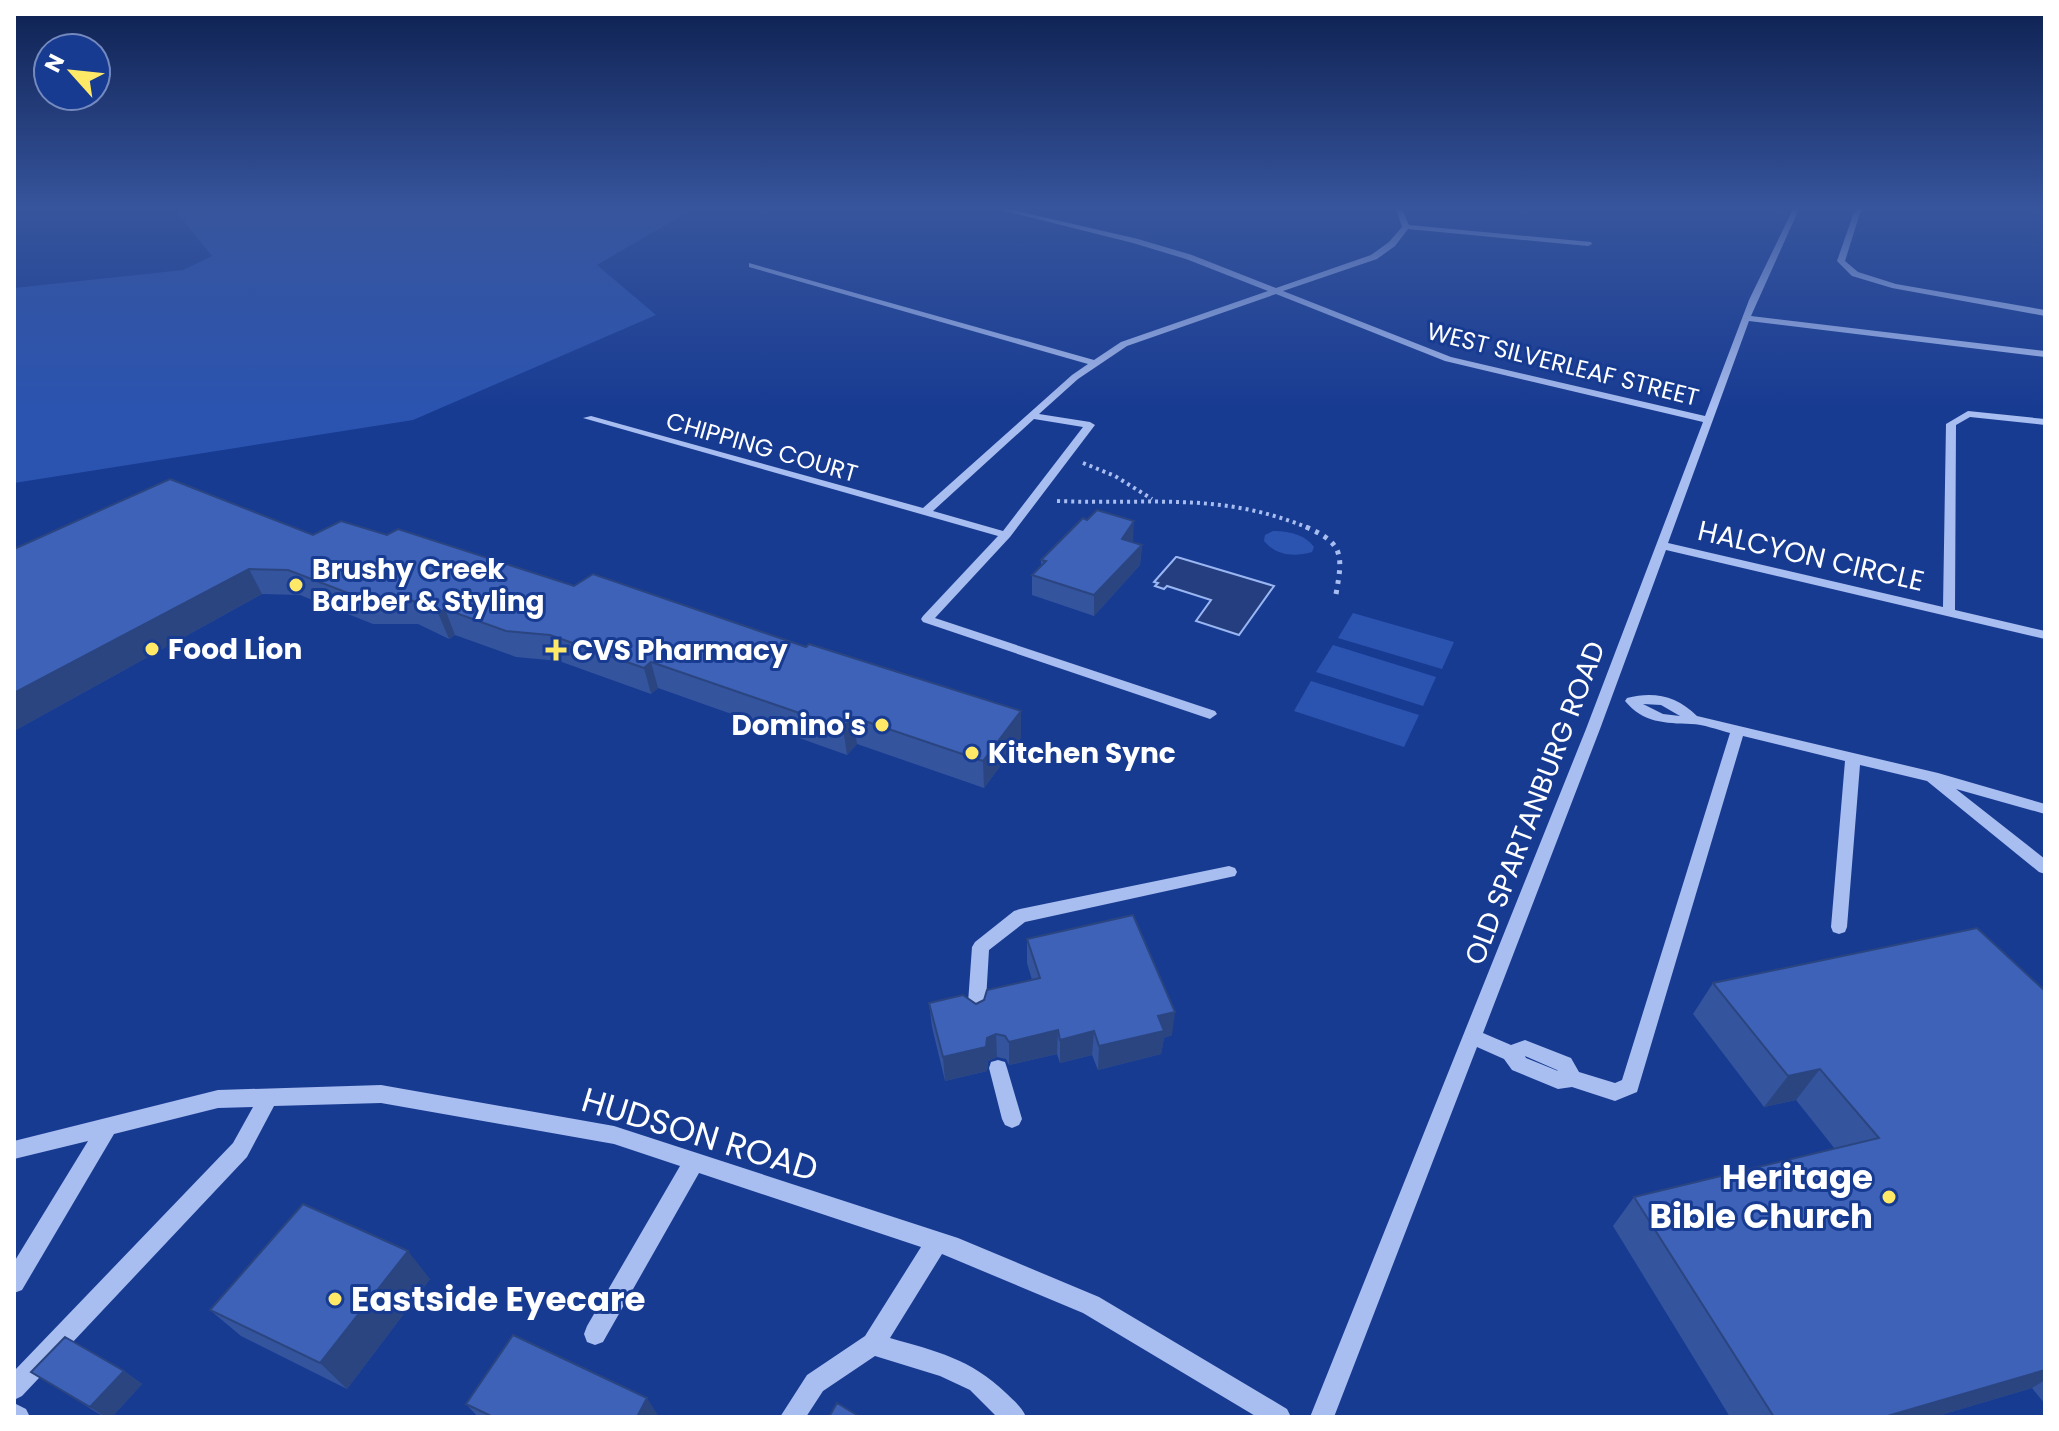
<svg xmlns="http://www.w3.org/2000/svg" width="2059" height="1431" viewBox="0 0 2059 1431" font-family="Poppins,sans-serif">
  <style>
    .green { fill: #2b54b0 }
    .water { fill: #243e7f; stroke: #9ab6f2; stroke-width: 2 }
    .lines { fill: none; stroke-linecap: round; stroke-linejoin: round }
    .path-far1 { stroke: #a8bdf0; stroke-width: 4; stroke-dasharray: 3 4; stroke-linecap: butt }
    .path { stroke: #a8bdf0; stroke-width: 5; stroke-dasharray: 4 6; stroke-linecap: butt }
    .minor { fill: #a8bdf0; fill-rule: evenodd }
    .wall { fill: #34549e }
    .shaded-wall { fill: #2b4581 }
    .building { fill: #3d62b8; stroke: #2b4581; stroke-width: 2 }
    .poi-dot { fill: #ffe966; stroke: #183b92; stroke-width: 3 }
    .labels { text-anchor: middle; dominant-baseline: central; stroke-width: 6; stroke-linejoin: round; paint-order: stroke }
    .far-street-label { font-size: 24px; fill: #fff; stroke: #183b92 }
    .street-label { font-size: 28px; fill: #fff; stroke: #183b92 }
    .poi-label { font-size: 28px; font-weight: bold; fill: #fff; stroke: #183b92; text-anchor: start }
    .near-street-label { font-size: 34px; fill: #fff; stroke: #183b92 }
    .near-poi-label { font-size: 34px; font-weight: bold; fill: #fff; stroke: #183b92; text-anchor: end }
  </style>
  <rect width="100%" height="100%" fill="#183b92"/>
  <path class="green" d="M 227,209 L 693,209 L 597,265 L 656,315 L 413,420 L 14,483 L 14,288 L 183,270 L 212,256 L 177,213 Z
    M 1273,531 C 1287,531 1305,534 1314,547 L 1312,552 C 1294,557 1277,556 1264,541 L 1265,535 Z
    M 1353,613 L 1454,642 L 1442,669 L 1338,638 Z
    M 1333,645 L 1436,677 L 1423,706 L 1316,672 Z
    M 1311,681 L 1419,715 L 1404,747 L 1294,711 Z"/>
  <path class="water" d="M 1176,557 L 1177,557 L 1274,586 L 1239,635 L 1196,621 L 1211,600 L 1167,586 L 1164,589 L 1155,586 L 1158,583 L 1154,582 Z"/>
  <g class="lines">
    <path class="path-far1" d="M 1083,463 L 1115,476 L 1152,499
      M 1057,501 C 1151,505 1221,491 1311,529"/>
    <path class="path" d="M 1306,527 C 1344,543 1343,556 1336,594"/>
    <path class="minor" d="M 997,209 L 1008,209 L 1138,239 L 1192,255 L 1276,288 L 1371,255 L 1389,242 L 1402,227 L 1396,209 L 1402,209 L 1409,225 L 1591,242 L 1592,244 L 1588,246 L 1408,229 L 1395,246 L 1377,259 L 1283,291 L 1451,357 L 1705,416 L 1749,300 L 1793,209 L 1799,209 L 1751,316 L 2045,351 L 2045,357 L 1749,321 L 1668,543 L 1943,607 L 1946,424 L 1968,411 L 2045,419 L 2045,425 L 1970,417 L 1956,425 L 1955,610 L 2045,631 L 2045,639 L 1666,550 L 1600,729 L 1483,1033 L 1511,1045 L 1525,1040 L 1571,1058 L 1579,1072 L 1615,1083 L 1622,1080 L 1730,733 C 1718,730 1703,724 1691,724 C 1665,723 1643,723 1625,701 L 1627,698 C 1654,691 1677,696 1697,716 L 1938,773 L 2045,804 L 2045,814 L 1956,789 L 2045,859 L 2045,874 L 2039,872 L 1927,781 L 1860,765 L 1847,927 L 1845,932 L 1839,934 L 1833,932 L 1831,927 L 1845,761 L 1743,736 L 1637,1092 L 1615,1101 L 1572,1087 L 1558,1089 L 1512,1070 L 1504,1059 L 1477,1047 L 1334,1417 L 1310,1417 L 1586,729 L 1703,422 L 1445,361 L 1276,294 L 1127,346 L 1078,379 L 1039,414 L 1090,422 L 1095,425 L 1010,537 L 935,618 L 1215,711 L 1217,714 L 1210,719 L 923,622 L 921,619 L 923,616 L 998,536 L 583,418 L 591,416 L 923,508 L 1072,375 L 1088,364 L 749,267 L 749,263 L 1094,360 L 1121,342 L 1268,291 L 1186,259 L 1133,243 ZM 1034,419 L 1083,427 L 1003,531 L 933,511 ZM 1643,704 L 1661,705 L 1680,716 L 1663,714 ZM 1525,1056 L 1557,1070 L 1558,1071 L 1526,1058 Z
      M 1858,209 L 1866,209 L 1860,213 L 1845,261 L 1858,272 L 1896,284 L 2045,310 L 2045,316 L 1892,288 L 1852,276 L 1837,261 L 1854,212 Z
      M 1229,866 L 1235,868 L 1237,872 L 1235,876 L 1025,922 L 989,950 L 985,1017 L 982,1022 L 976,1025 L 970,1022 L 967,1017 L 972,947 L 975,942 L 1014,911 L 1020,909 Z
      M 998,1060 L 1005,1062 L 1007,1068 L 1022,1119 L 1019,1125 L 1012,1128 L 1005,1125 L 1002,1119 L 989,1068 L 991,1062 Z
      M 381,1085 L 614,1126 L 958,1238 L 1099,1297 L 1287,1409 L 1291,1417 L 1257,1417 L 1083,1313 L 942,1254 L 890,1338 C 936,1351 971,1359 1006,1393 C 1014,1401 1022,1407 1026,1417 L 997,1417 L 970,1390 L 940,1376 L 875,1356 L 823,1391 L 806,1417 L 780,1417 L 807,1375 L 865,1336 L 921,1247 L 699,1173 L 603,1342 L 595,1345 L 587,1342 L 584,1334 L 587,1326 L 680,1166 L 614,1144 L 381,1103 L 274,1106 L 247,1157 L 22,1396 L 14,1400 L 14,1371 L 233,1143 L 253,1107 L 218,1108 L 114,1134 L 22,1290 L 14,1293 L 14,1262 L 88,1141 L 14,1159 L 14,1141 L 218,1090 Z
      M 14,1403 L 26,1409 L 30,1417 L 14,1417 Z"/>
  </g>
  <path class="wall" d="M 313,535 L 1021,738 L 984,788 L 857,744 L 847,755 L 658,688 L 651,694 L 559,661 L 516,657 L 455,635 L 449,639 L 418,624 L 373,624 L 300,595 L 262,594 L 14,731 L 14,549 Z
    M 1133,541 L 1132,542 L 1142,545 L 1140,565 L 1094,616 L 1032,595 L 1032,575 L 1041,566 L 1041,560 Z
    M 1027,939 L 1172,1035 L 1164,1038 L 1161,1054 L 1098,1070 L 1092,1055 L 1060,1063 L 1057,1054 L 1009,1065 L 1006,1059 L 997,1057 L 988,1061 L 987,1071 L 945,1081 L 932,1027 L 929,1003 L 976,1004 L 1032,980 L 1027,963 Z
    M 1713,983 L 2045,991 L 2045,1404 L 2032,1388 L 1934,1417 L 1730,1417 L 1613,1226 L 1634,1197 L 1835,1149 L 1796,1100 L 1764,1107 L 1693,1014 Z
    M 430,1279 L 347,1389 L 241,1336 L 210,1310 Z
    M 124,1371 L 142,1384 L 112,1417 L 104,1417 L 31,1372 Z
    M 466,1404 L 659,1417 L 478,1417 Z"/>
  <path class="shaded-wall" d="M 1134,521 L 1133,541 L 1120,559 L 1122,539 Z
    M 1142,545 L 1140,565 L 1094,616 L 1094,595 Z
    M 249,569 L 262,594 L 14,731 L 14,693 Z
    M 445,609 L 455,635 L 449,639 L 438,613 Z
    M 651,662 L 658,688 L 651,694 L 644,668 Z
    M 1021,711 L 1021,738 L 984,788 L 983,761 Z
    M 853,717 L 857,744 L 847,755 L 843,728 Z
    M 1175,1012 L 1172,1035 L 1164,1038 L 1161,1054 L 1098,1070 L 1099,1046 L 1158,1016 Z
    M 1058,1030 L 1057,1054 L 1009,1065 L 1009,1042 Z
    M 1094,1031 L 1092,1055 L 1060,1063 L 1060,1040 Z
    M 996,1034 L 997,1057 L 988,1061 L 987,1071 L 945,1081 L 943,1057 Z
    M 1820,1069 L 1796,1100 L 1764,1107 L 1788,1076 Z
    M 408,1251 L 430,1279 L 347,1389 L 320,1363 Z
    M 2045,1370 L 2045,1380 L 2032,1388 L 1934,1417 L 1884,1417 Z
    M 124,1371 L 142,1384 L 112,1417 L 105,1417 L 90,1407 Z
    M 647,1398 L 659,1417 L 637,1417 Z"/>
  <path class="building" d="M 170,479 L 313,535 L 341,521 L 387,535 L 398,529 L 574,586 L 593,574 L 806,647 L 809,644 L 1021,711 L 983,761 L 853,717 L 843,728 L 651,662 L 644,668 L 550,635 L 506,631 L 445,609 L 438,613 L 407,598 L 361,598 L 288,570 L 249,569 L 14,693 L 14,549 Z
    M 1097,510 L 1134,521 L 1122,539 L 1142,545 L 1094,595 L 1032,575 L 1046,561 L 1041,560 L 1083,518 L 1087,520 Z
    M 1133,915 L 1175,1012 L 1158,1016 L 1164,1031 L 1099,1046 L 1094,1031 L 1060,1040 L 1058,1030 L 1009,1042 L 1005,1036 L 996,1034 L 987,1038 L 986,1047 L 943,1057 L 929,1003 L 963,995 L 976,1004 L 984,1000 L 987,990 L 1040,978 L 1027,939 Z
    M 1977,928 L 2045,991 L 2045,1370 L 1884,1417 L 1774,1417 L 1634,1197 L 1879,1138 L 1820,1069 L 1788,1076 L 1713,983 Z
    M 303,1204 L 408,1251 L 320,1363 L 210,1310 Z
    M 513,1335 L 647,1398 L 637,1417 L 493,1417 L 466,1404 Z
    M 65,1337 L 124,1371 L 90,1407 L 31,1372 Z
    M 837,1403 L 860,1417 L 829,1417 Z"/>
  <linearGradient id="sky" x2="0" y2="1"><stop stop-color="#0d2050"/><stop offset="0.51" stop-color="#37559d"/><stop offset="1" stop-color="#37559d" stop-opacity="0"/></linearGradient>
  <rect width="2059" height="409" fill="url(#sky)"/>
  <g class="poi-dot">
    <circle cx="296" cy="585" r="8"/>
    <circle cx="152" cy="649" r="8"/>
    <path d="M552 638h8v8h8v8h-8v8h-8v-8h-8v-8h8z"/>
    <circle cx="882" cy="725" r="8"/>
    <circle cx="972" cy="753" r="8"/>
    <circle cx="1889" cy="1197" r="8"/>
    <circle cx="335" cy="1299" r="8"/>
  </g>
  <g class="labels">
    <g class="far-street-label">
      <text transform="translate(1563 364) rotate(14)">WEST SILVERLEAF STREET</text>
      <text transform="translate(762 447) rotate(16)">CHIPPING COURT</text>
    </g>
    <g class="street-label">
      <text transform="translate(1811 556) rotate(13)">HALCYON CIRCLE</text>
      <text transform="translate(1535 803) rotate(-69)">OLD SPARTANBURG ROAD</text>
    </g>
    <g class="poi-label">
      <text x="312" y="569">Brushy Creek<tspan x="312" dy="32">Barber &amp; Styling</tspan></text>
      <text x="168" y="649">Food Lion</text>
      <text x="572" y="650">CVS Pharmacy</text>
      <text x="866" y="725" text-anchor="end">Domino's</text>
      <text x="988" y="753">Kitchen Sync</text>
    </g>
    <g class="near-street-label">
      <text transform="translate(700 1134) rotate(17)">HUDSON ROAD</text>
    </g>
    <g class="near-poi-label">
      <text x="1873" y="1177">Heritage<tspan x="1873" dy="39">Bible Church</tspan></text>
      <text x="351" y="1299" text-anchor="start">Eastside Eyecare</text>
    </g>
  </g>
  <rect width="2059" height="1431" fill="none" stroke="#ffffff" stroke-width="32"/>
  <g transform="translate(72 72) rotate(297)"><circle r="38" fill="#183b92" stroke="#7489be" stroke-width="2"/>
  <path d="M0-6L14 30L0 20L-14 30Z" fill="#ffe966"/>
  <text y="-12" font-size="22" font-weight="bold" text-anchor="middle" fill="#ffffff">N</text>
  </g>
</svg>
